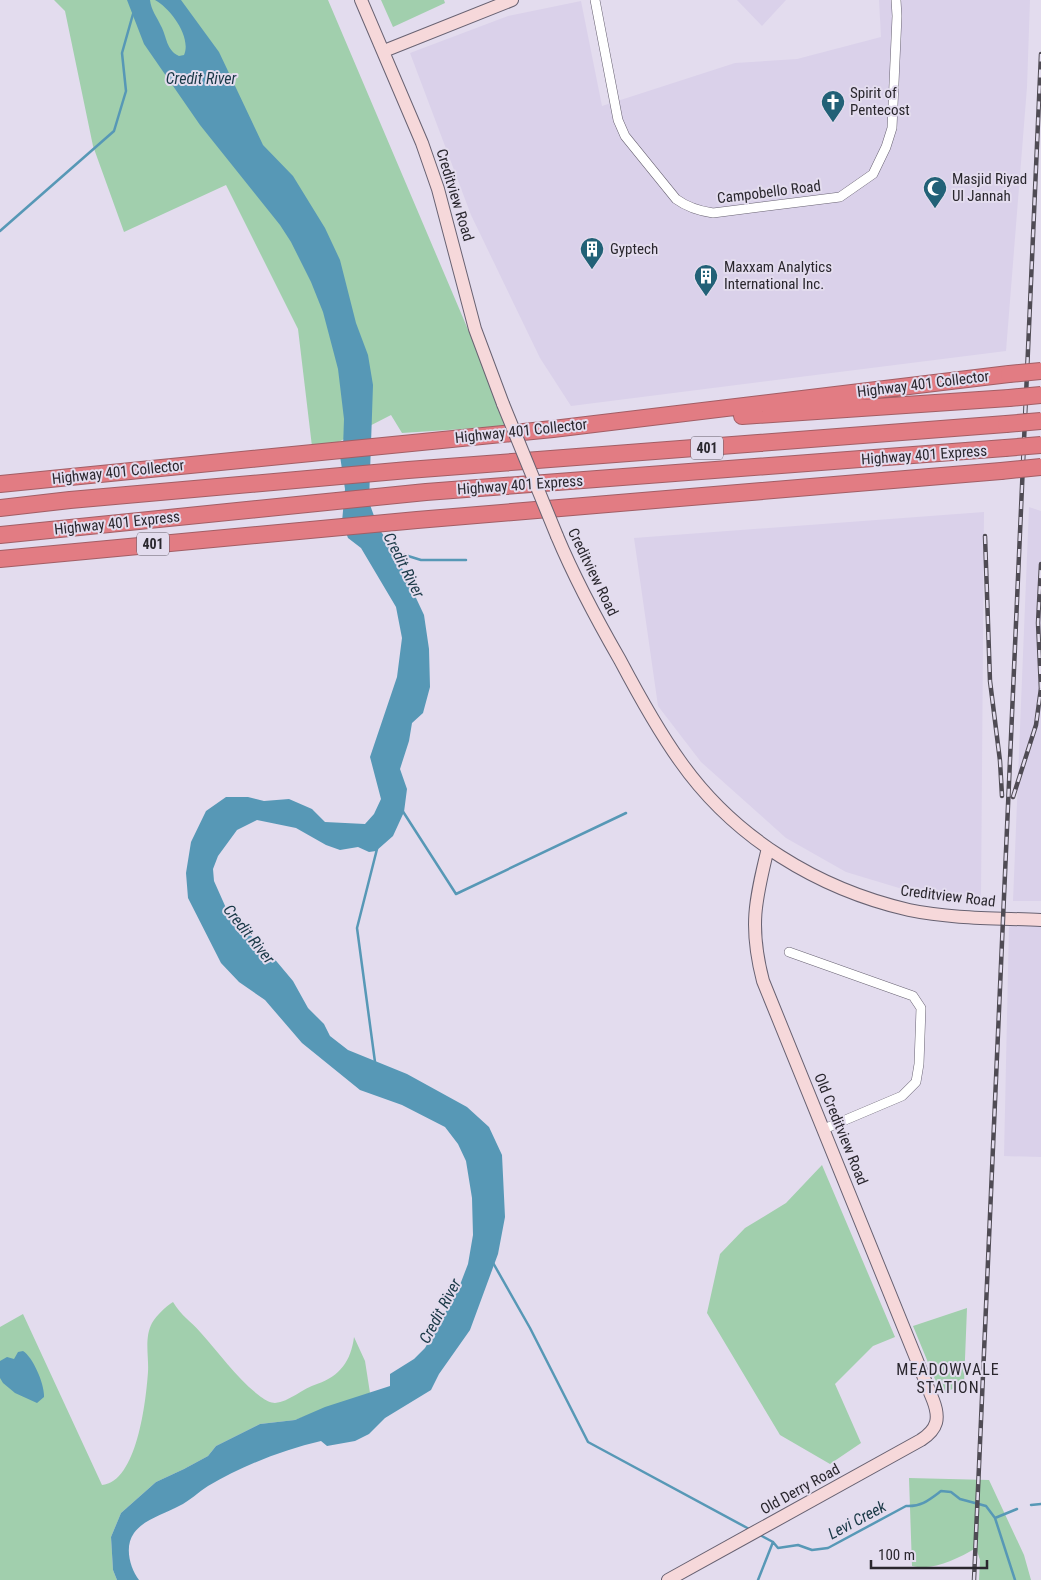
<svg xmlns="http://www.w3.org/2000/svg" width="1041" height="1580" viewBox="0 0 1041 1580" font-family="'Roboto Condensed',sans-serif">
  <style>
    .built { fill: #dad1ea }
    .green { fill: #a1cfad }
    .water { fill: #5798b6 }
    .lines { fill: none; stroke-linecap: round; stroke-linejoin: round }
    .stream { stroke: #5798b6; stroke-width: 2.5 }
    .street-casing { stroke: #686272; stroke-width: 10 }
    .secondary-casing { stroke: #686272; stroke-width: 14 }
    .highway-casing { stroke: #a25e65; stroke-width: 18 }
    .street { stroke: #fff; stroke-width: 9 }
    .secondary { stroke: #f6d8da; stroke-width: 12 }
    .highway { stroke: #e27c83; stroke-width: 16 }
    .rail-casing { stroke: #4f4b54; stroke-width: 4.5 }
    .rail { stroke: #e3dcee; stroke-width: 2.5; stroke-dasharray: 8; stroke-linecap: butt }
    .secondary-bridge-casing { stroke: #686272; stroke-width: 14; stroke-linecap: butt }
    .highway-bridge-casing { stroke: #a25e65; stroke-width: 18; stroke-linecap: butt }
    .secondary-bridge { stroke: #f6d8da; stroke-width: 12 }
    .highway-bridge { stroke: #e27c83; stroke-width: 16 }
    .labels { text-anchor: middle; dominant-baseline: central; stroke-width: 4; stroke-linejoin: round; paint-order: stroke }
    .shield { fill: #e3dcee; stroke: #625d68; stroke-width: 1 }
    .shield-label { font-size: 14px; font-weight: bold; fill: #2a272e }
    .poi-label { font-size: 15px; fill: #2a272e; stroke: #e3dcee; text-anchor: start }
    .street-label { font-size: 15px; fill: #2a272e; stroke: #e3dcee }
    .water-label { font-size: 16px; font-style: italic; fill: #193846; stroke: #e3dcee }
    .neighbourhood-label { font-size: 16px; letter-spacing: 1px; fill: #2a272e; stroke: #e3dcee }
  </style>
  <rect width="100%" height="100%" fill="#e3dcee"/>
  <path class="built" d="M 737,0 L 786,0 L 762,26 Z
    M 879,0 L 1030,0 L 1027,87 L 1006,351 L 571,406 L 540,358 L 471,215 L 410,53 L 508,16 L 581,1 L 602,106 L 735,63 L 797,59 L 881,37 Z
    M 1029,507 L 1041,511 L 1041,901 L 1013,901 Z
    M 984,512 L 981,898 L 909,891 L 846,872 L 786,838 L 701,762 L 658,706 L 634,538 Z
    M 1009,924 L 1041,925 L 1041,1157 L 1004,1156 Z"/>
  <path class="green" d="M 54,0 L 328,0 L 509,426 L 402,433 L 391,415 L 313,455 L 298,329 L 226,185 L 124,232 L 93,146 L 65,11 Z
    M 381,0 L 444,0 L 445,3 L 393,27 Z
    M 822,1165 L 895,1337 L 873,1346 L 835,1384 L 861,1443 L 830,1464 L 780,1435 L 707,1313 L 720,1254 L 745,1228 L 786,1203 Z
    M 173,1302 C 182,1317 190,1320 201,1333 C 220,1354 238,1380 261,1397 C 265,1400 271,1403 275,1403 C 289,1402 303,1388 317,1384 C 340,1376 351,1361 354,1337 L 365,1361 L 370,1393 L 295,1420 L 260,1424 L 216,1446 L 208,1456 L 184,1469 L 156,1482 L 121,1513 L 111,1537 L 113,1570 L 117,1580 L 0,1580 L 0,1327 L 23,1314 L 102,1485 C 137,1482 146,1401 148,1372 C 149,1357 144,1338 152,1323 C 157,1315 165,1307 173,1302 Z
    M 967,1308 L 964,1384 L 941,1394 L 913,1326 Z
    M 909,1478 L 989,1480 L 1024,1555 L 1031,1580 L 979,1580 L 980,1560 L 976,1548 C 957,1559 934,1571 912,1566 Z"/>
  <path class="water" d="M 127,0 L 150,0 C 151,10 157,17 161,26 C 167,37 166,50 179,56 L 184,55 C 192,37 170,8 155,0 L 181,0 L 219,52 L 263,145 L 293,176 L 325,228 L 340,260 L 356,323 L 368,355 L 373,385 L 369,502 L 378,527 L 394,551 L 424,615 L 429,649 L 430,687 L 423,713 L 412,723 L 409,741 L 400,769 L 407,789 L 404,812 L 393,836 L 376,851 L 369,852 L 358,847 L 340,850 L 326,845 L 296,828 L 257,820 L 237,830 L 218,856 L 213,869 L 214,881 L 230,917 L 267,950 L 293,981 L 308,1008 L 324,1024 L 330,1036 L 348,1050 L 407,1074 L 467,1107 L 489,1127 L 502,1155 L 505,1217 L 498,1254 L 470,1330 L 439,1374 L 431,1390 L 385,1418 L 369,1434 L 355,1441 L 327,1446 L 321,1441 C 282,1450 242,1466 208,1486 C 198,1492 190,1501 179,1506 C 165,1514 144,1519 134,1533 C 124,1547 130,1568 139,1580 L 117,1580 L 113,1570 L 111,1537 L 121,1513 L 156,1482 L 184,1469 L 208,1456 L 216,1446 L 260,1424 L 295,1420 L 325,1407 L 390,1386 L 390,1374 L 414,1359 L 425,1348 L 458,1290 L 468,1264 L 473,1235 L 472,1198 L 466,1161 L 458,1144 L 445,1127 L 402,1105 L 360,1090 L 302,1043 L 265,1000 L 239,982 L 221,963 L 188,898 L 186,873 L 191,842 L 206,811 L 226,797 L 248,797 L 264,801 L 289,799 L 312,809 L 325,822 L 365,824 L 374,814 L 381,799 L 370,757 L 397,677 L 402,638 L 396,607 L 361,548 L 348,538 L 342,522 L 345,489 L 340,456 L 343,448 L 344,419 L 338,369 L 323,312 L 311,282 L 291,242 L 280,225 L 200,125 L 144,44 Z
    M 23,1351 C 33,1357 45,1385 44,1397 L 37,1403 L 15,1393 L 3,1383 L 0,1378 L 0,1361 L 7,1357 L 14,1359 L 18,1352 Z"/>
  <g class="lines">
    <path class="stream" d="M 0,231 L 114,131 L 126,91 L 122,53 L 133,14
      M 392,551 L 421,560 L 466,560
      M 402,810 L 456,894 L 626,813
      M 375,1062 L 357,928 L 377,849
      M 492,1261 L 530,1328 L 588,1442 L 751,1530
      M 1031,1505 L 1041,1504
      M 995,1518 L 1017,1509
      M 760,1535 L 773,1542 L 778,1548 L 798,1545 L 812,1550 L 828,1548 L 906,1506 C 921,1507 929,1500 941,1491 L 951,1492 L 960,1499 L 986,1506 L 995,1518 L 1015,1580
      M 758,1580 L 773,1542"/>
    <g class="street-casing">
      <path id="street" d="M 595,0 L 618,120 L 625,136 L 676,199 C 687,207 699,211 713,213 L 840,197 L 873,174 L 886,147 L 892,128 L 897,16 L 896,0
        M 789,952 L 913,996 L 921,1008 L 919,1064 L 916,1082 L 902,1096 L 824,1129"/>
    </g>
    <g class="secondary-casing">
      <path id="secondary" d="M 361,0 L 422,143 L 438,189 L 475,329 L 503,404
        M 384,51 L 512,0
        M 557,536 C 575,579 597,620 620,660 C 638,694 657,729 680,761 C 734,838 818,889 909,910 C 952,919 998,918 1041,920
        M 668,1580 L 921,1440 C 938,1429 940,1418 933,1400 L 763,981 C 749,927 755,901 768,848"/>
    </g>
    <g class="highway-casing">
      <path id="highway" d="M 742,416 L 1009,398
        M 0,484 L 553,429 L 1009,374
        M 0,508 L 70,500 L 408,470 L 1006,424
        M 0,535 L 426,492 L 1005,448
        M 0,559 L 417,520 L 1001,471"/>
    </g>
    <use href="#street" class="street"/>
    <use href="#secondary" class="secondary"/>
    <use href="#highway" class="highway"/>
    <g class="rail-casing">
      <path id="rail" d="M 985,536 L 990,681 L 1000,761 L 1002,796
        M 1041,690 L 1038,623 L 1041,564
        M 1013,797 L 1036,725 L 1041,688
        M 974,1580 L 1041,54"/>
    </g>
    <use href="#rail" class="rail"/>
    <g class="secondary-bridge-casing">
      <path id="secondary-bridge" d="M 503,404 L 557,536"/>
    </g>
    <g class="highway-bridge-casing">
      <path id="highway-bridge" d="M 1009,374 L 1041,371
        M 1009,398 L 1041,395
        M 1006,424 L 1041,421
        M 1005,448 L 1041,445
        M 1001,471 L 1041,467"/>
    </g>
    <use href="#secondary-bridge" class="secondary-bridge"/>
    <use href="#highway-bridge" class="highway-bridge"/>
  </g>
  <defs>
    <g id="church-pin" transform="scale(1.25)"><path d="M0 17L-7.5 6A9.5 9.5 0 1 1 7.5 6Z" fill="#226177" stroke="#e3dcee"/><path d="M-1.2-6h2.4v3.5h3.3v2.4h-3.3V6h-2.4V-.1h-3.3v-2.4h3.3Z" fill="#fff"/></g>
    <g id="mosque-pin" transform="scale(1.25)"><path d="M0 17L-7.5 6A9.5 9.5 0 1 1 7.5 6Z" fill="#226177" stroke="#e3dcee"/><path d="M3.5-4.9A6 6 0 1 0 3.5 4.9A5 5 0 1 1 3.5-4.9Z" fill="#fff"/></g>
    <g id="building-pin" transform="scale(1.25)"><path d="M0 17L-7.5 6A9.5 9.5 0 1 1 7.5 6Z" fill="#226177" stroke="#e3dcee"/><path d="M-4-6H4V6H1V3H-1V6H-4ZM-2.5-4.3h1.7v1.8h-1.7ZM.8-4.3h1.7v1.8H.8ZM-2.5-1h1.7V.8h-1.7ZM.8-1h1.7V.8H.8Z" fill="#fff"/></g>
  </defs>
  <g fill-rule="evenodd">
    <use href="#church-pin" x="833" y="102"/>
    <use href="#mosque-pin" x="935" y="188"/>
    <use href="#building-pin" x="592" y="249"/>
    <use href="#building-pin" x="706" y="276"/>
  </g>
  <g class="labels">
    <g class="shield">
      <rect x="691" y="436.5" width="32" height="23" rx="4"/>
      <rect x="137" y="532.5" width="32" height="23" rx="4"/>
    </g>
    <g class="shield-label">
      <text x="707" y="448">401</text>
      <text x="153" y="544">401</text>
    </g>
    <g class="poi-label">
      <text x="850" y="93">Spirit of<tspan x="850" dy="17">Pentecost</tspan></text>
      <text x="952" y="179">Masjid Riyad<tspan x="952" dy="17">Ul Jannah</tspan></text>
      <text x="610" y="249">Gyptech</text>
      <text x="724" y="267">Maxxam Analytics<tspan x="724" dy="17">International Inc.</tspan></text>
    </g>
    <g class="street-label">
      <text transform="translate(769 192) rotate(-7)">Campobello Road</text>
      <text transform="translate(455 195) rotate(73)">Creditview Road</text>
      <text transform="translate(923 384) rotate(-7)">Highway 401 Collector</text>
      <text transform="translate(521 431) rotate(-6)">Highway 401 Collector</text>
      <text transform="translate(924 455) rotate(-4)">Highway 401 Express</text>
      <text transform="translate(118 472) rotate(-6)">Highway 401 Collector</text>
      <text transform="translate(520 485) rotate(-4)">Highway 401 Express</text>
      <text transform="translate(117 523) rotate(-6)">Highway 401 Express</text>
      <text transform="translate(593 572) rotate(64)">Creditview Road</text>
      <text transform="translate(948 896) rotate(7)">Creditview Road</text>
      <text transform="translate(841 1129) rotate(68)">Old Creditview Road</text>
      <text transform="translate(800 1489) rotate(-29)">Old Derry Road</text>
    </g>
    <g class="water-label">
      <text x="201" y="78">Credit River</text>
      <text transform="translate(404 565) rotate(63)">Credit River</text>
      <text transform="translate(249 934) rotate(51)">Credit River</text>
      <text transform="translate(440 1311) rotate(-62)">Credit River</text>
      <text transform="translate(857 1520) rotate(-28)">Levi Creek</text>
    </g>
    <g class="neighbourhood-label">
      <text x="948" y="1369">MEADOWVALE<tspan x="948" dy="18">STATION</tspan></text>
    </g>
  </g>
  <path d="M871 1560v8h116v-8" fill="none" stroke="#2a272e" stroke-width="2.5"/>
  <text x="878" y="1560" font-size="15" fill="#2a272e" stroke="#e3dcee" stroke-width="4" paint-order="stroke">100 m</text>
</svg>
